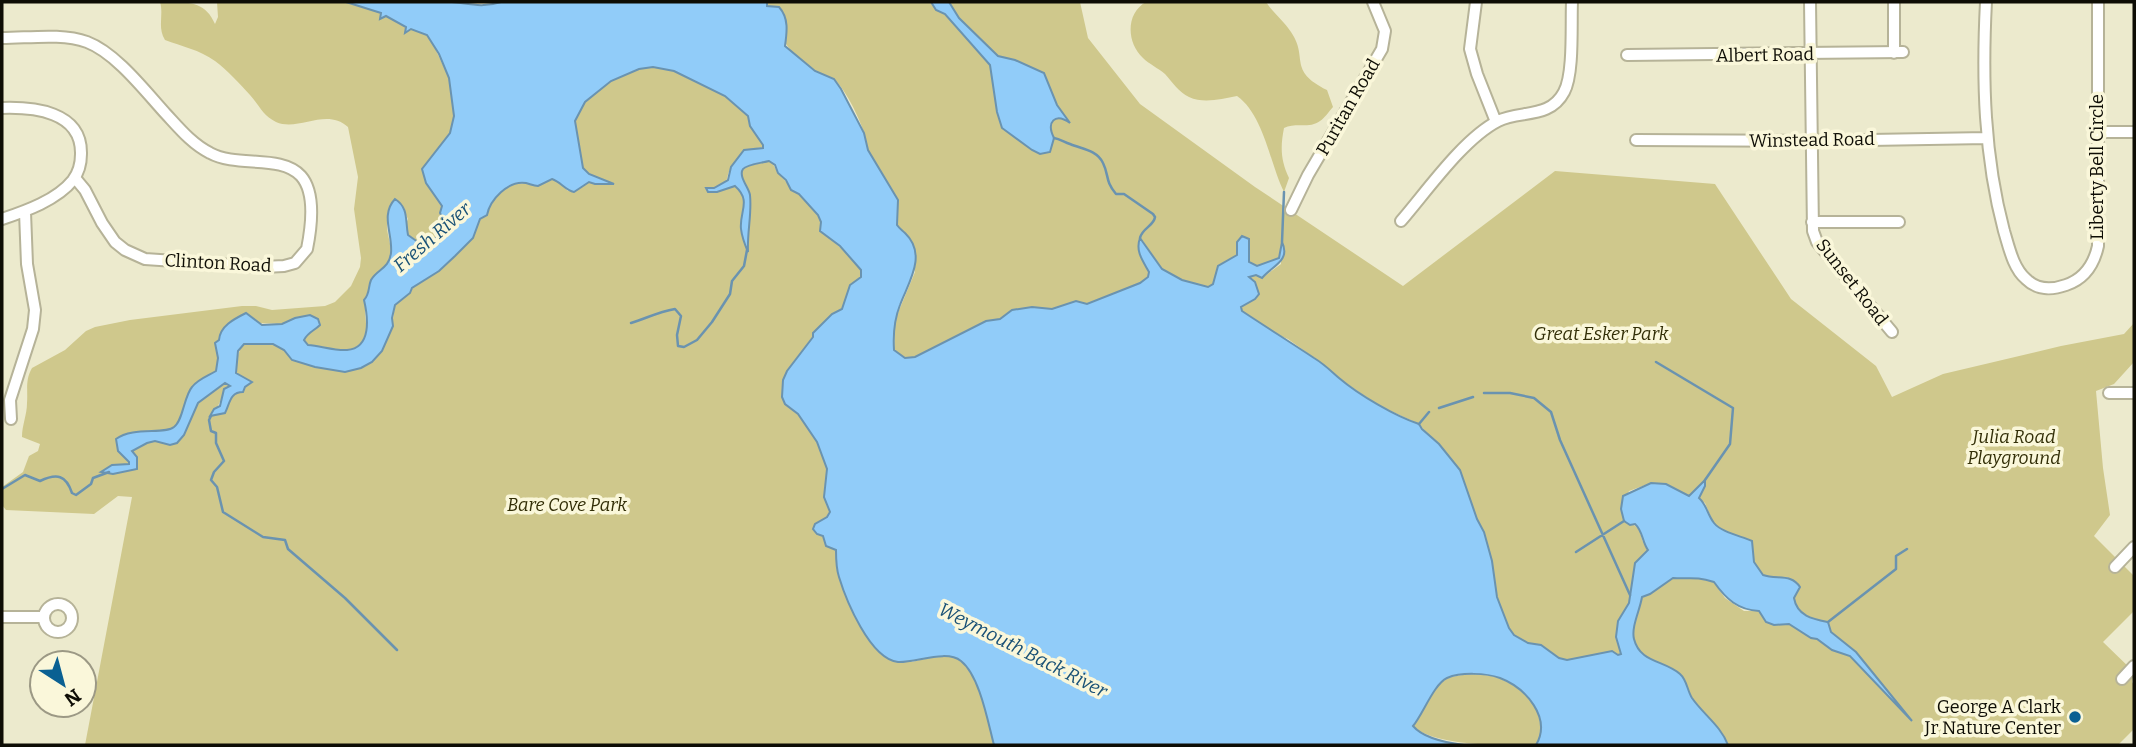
<svg xmlns="http://www.w3.org/2000/svg" width="2136" height="747" viewBox="0 0 2136 747" font-family="Bitter,serif">
  <style>
    .green { fill: #cfc88c }
    .water { fill: #91ccf9; stroke: #6a93b0; stroke-width: 2 }
    .lines { fill: none; stroke-linecap: round; stroke-linejoin: round }
    .stream { stroke: #6a93b0; stroke-width: 2.5 }
    .minor-casing { stroke: #b6b398; stroke-width: 14 }
    .minor { stroke: #fff; stroke-width: 10 }
    .poi-dot { fill: #0a6092; stroke: #faf7da; stroke-width: 2.5 }
    .labels { text-anchor: middle; dominant-baseline: central; stroke-width: 7; stroke-linejoin: round; paint-order: stroke }
    .street-label { font-size: 18px; fill: #0e0d05; stroke: #faf7da }
    .park-label { font-size: 18px; font-style: italic; fill: #322e07; stroke: #faf7da }
    .poi-label { font-size: 18px; fill: #0e0d05; stroke: #faf7da; text-anchor: end }
    .water-label { font-size: 19px; font-style: italic; fill: #195176; stroke: #faf7da }
  </style>
  <rect width="100%" height="100%" fill="#eceacd"/>
  <path class="green" d="M 160,2 C 186,2 205,0 215,24 L 218,17 L 217,2 L 346,2 L 382,13 L 406,27 L 405,32 L 411,29 L 427,35 L 432,42 L 449,78 L 452,88 L 454,116 L 451,133 L 439,147 L 426,183 C 430,189 439,197 441,204 C 443,211 442,216 445,223 L 440,235 L 422,246 L 408,235 L 406,224 L 408,219 L 399,201 C 396,207 390,213 388,220 C 384,231 393,243 390,256 C 387,267 380,270 374,277 C 369,283 368,295 366,303 C 362,320 374,335 356,347 C 343,355 323,345 308,345 L 304,340 L 310,332 L 306,317 L 295,318 L 282,324 L 259,323 L 218,358 L 216,371 L 193,386 L 179,422 L 174,427 L 168,430 L 150,430 L 136,434 L 129,433 L 126,459 L 129,464 L 102,472 L 112,474 L 137,469 L 132,451 L 147,443 L 155,441 L 170,445 L 177,443 L 184,435 L 198,403 L 225,383 L 231,386 C 221,395 220,406 211,416 L 225,413 L 230,398 L 237,392 C 236,376 233,357 244,344 L 273,344 L 284,350 L 292,360 L 315,367 L 345,372 L 361,368 L 382,351 L 392,326 L 395,305 L 423,279 L 439,271 L 473,238 L 480,219 L 501,191 L 515,184 L 527,183 L 537,186 L 552,179 L 558,181 L 568,191 L 579,189 L 589,182 L 611,184 L 589,174 L 583,168 L 575,121 L 585,102 L 611,81 L 639,69 L 653,67 L 674,71 L 725,96 L 748,116 L 750,126 L 763,145 L 763,147 L 751,149 C 745,154 738,159 733,165 C 722,178 735,186 706,189 L 735,186 C 746,196 744,206 741,219 C 739,229 743,240 747,249 L 747,231 L 751,210 L 749,191 L 741,175 L 742,170 L 745,167 L 769,161 C 775,165 775,169 779,174 C 792,190 813,202 821,222 L 820,227 C 833,243 849,253 861,270 L 861,277 L 850,285 L 842,309 L 813,336 L 787,371 L 785,404 L 798,414 L 817,442 L 827,469 L 827,480 L 824,488 L 827,507 L 830,512 L 823,536 L 836,550 L 839,577 L 844,588 L 912,662 C 924,659 937,656 950,657 C 978,659 988,723 994,745 L 85,745 L 132,497 L 118,496 L 94,514 L 6,510 L 2,505 L 2,487 L 23,472 L 29,456 L 38,451 L 40,444 L 22,437 C 22,425 27,415 27,403 C 28,390 25,380 32,368 L 65,350 L 86,331 L 95,327 L 130,320 L 242,306 L 256,306 L 272,310 L 325,306 L 335,302 L 351,286 L 360,267 L 361,258 L 354,209 L 358,177 L 348,127 C 326,107 299,132 276,122 C 263,116 259,105 250,95 C 240,84 227,70 215,61 C 200,50 181,46 165,40 C 157,27 164,15 160,2 Z
    M 767,2 L 1080,2 L 1088,38 L 1140,104 L 1255,187 L 1403,286 L 1555,171 L 1715,184 L 1791,299 L 1876,366 L 1892,397 L 1943,374 L 2061,346 L 2124,334 L 2134,323 L 2134,362 L 2114,384 L 2096,391 L 2103,468 L 2110,515 L 2094,536 L 2134,576 L 2134,611 L 2103,642 L 2134,672 L 2132,682 L 2134,685 L 2134,729 L 2118,745 L 1728,745 C 1721,726 1703,714 1692,698 C 1689,693 1688,687 1686,683 C 1674,662 1640,666 1634,639 C 1631,626 1640,610 1642,597 L 1673,578 L 1697,577 L 1714,582 L 1725,598 L 1744,611 L 1759,611 L 1774,625 L 1789,624 L 1811,638 L 1817,639 L 1832,650 L 1850,656 L 1902,710 L 1856,652 L 1831,632 L 1828,622 C 1794,615 1797,608 1788,577 L 1777,579 L 1763,575 L 1754,562 L 1713,522 L 1705,503 L 1698,498 L 1705,487 L 1689,496 L 1666,484 L 1651,483 L 1629,491 L 1621,509 L 1624,521 C 1647,528 1636,535 1648,550 L 1635,563 L 1629,603 L 1618,621 L 1617,642 L 1621,654 L 1619,655 L 1611,651 L 1567,660 L 1559,658 L 1541,645 L 1528,643 L 1514,635 L 1509,628 L 1497,597 L 1492,561 L 1460,470 L 1419,424 L 1380,406 L 1341,380 L 1324,365 L 1288,339 L 1271,332 L 1242,311 L 1241,307 L 1247,303 L 1249,277 L 1256,275 L 1262,278 L 1281,264 L 1281,245 L 1279,258 L 1257,266 L 1249,262 L 1250,252 L 1237,255 L 1218,266 L 1213,284 L 1208,287 L 1182,280 L 1162,269 L 1143,241 L 1140,255 L 1149,272 L 1148,277 L 1140,283 L 1087,304 L 1076,301 L 1052,309 L 1032,307 L 1012,310 L 1000,319 L 986,321 L 915,357 L 905,358 L 894,350 L 895,320 L 915,272 L 901,231 L 897,225 C 903,191 878,175 867,148 C 865,142 865,137 864,132 C 858,116 847,92 835,80 C 830,76 822,75 816,71 C 784,51 784,41 772,8 L 766,6 Z
    M 1146,2 L 1266,2 C 1273,13 1284,21 1291,32 C 1309,58 1287,70 1327,90 L 1333,107 C 1329,111 1325,118 1320,121 C 1310,129 1295,122 1284,128 C 1280,148 1281,161 1289,178 L 1284,192 C 1270,164 1264,115 1237,96 C 1221,99 1204,104 1189,97 C 1179,92 1172,82 1165,74 C 1158,68 1149,64 1143,58 C 1126,42 1126,13 1146,2 Z
    M 1473,674 C 1482,675 1493,675 1501,679 C 1527,690 1552,717 1536,745 C 1502,745 1437,747 1412,726 C 1424,714 1432,687 1445,680 C 1453,675 1465,675 1473,674 Z"/>
  <path class="water" d="M 346,2 C 380,2 419,0 452,2 C 470,4 483,8 501,2 L 767,2 L 767,6 L 779,7 C 789,18 787,32 785,46 L 815,71 L 834,79 L 841,89 L 864,133 L 868,150 L 898,200 L 897,225 C 899,228 902,230 905,233 C 928,255 908,283 900,305 C 894,320 893,334 894,350 L 905,358 L 915,357 L 986,321 L 1000,319 L 1012,310 L 1032,307 L 1052,309 L 1076,301 L 1087,304 L 1140,283 L 1148,277 L 1149,272 C 1143,261 1135,251 1140,238 L 1162,269 L 1182,280 L 1208,287 L 1213,284 L 1218,266 L 1237,255 L 1237,242 L 1242,236 L 1249,239 L 1249,262 L 1257,266 L 1279,258 L 1282,242 C 1291,261 1272,266 1262,278 L 1256,275 L 1249,277 L 1255,282 L 1259,294 L 1255,299 L 1241,307 L 1242,311 C 1266,327 1290,342 1314,358 C 1324,364 1331,371 1339,378 C 1359,395 1395,416 1419,424 L 1422,429 L 1439,444 L 1460,470 L 1477,519 L 1484,532 L 1492,561 L 1497,597 L 1509,628 L 1514,635 L 1528,643 L 1541,645 L 1559,658 L 1567,660 L 1612,651 L 1618,655 L 1621,654 L 1616,637 L 1618,621 L 1629,603 L 1635,563 L 1648,550 C 1642,542 1643,531 1635,524 L 1630,525 L 1624,521 L 1621,509 L 1623,496 L 1651,483 L 1666,484 L 1689,496 L 1705,480 L 1705,486 L 1699,498 C 1707,505 1707,514 1714,523 C 1721,532 1741,536 1752,541 L 1754,562 L 1763,575 C 1777,580 1791,573 1800,587 L 1794,598 C 1797,616 1813,619 1828,622 L 1831,632 L 1856,652 L 1912,721 L 1850,656 L 1832,650 L 1817,639 L 1811,638 L 1789,624 L 1774,625 L 1766,622 L 1759,611 C 1738,610 1726,599 1714,582 C 1695,576 1691,579 1673,578 L 1650,594 L 1642,597 C 1640,610 1631,627 1634,639 C 1640,663 1664,660 1680,674 C 1687,680 1687,690 1692,698 C 1703,714 1721,726 1728,745 L 1536,745 C 1552,718 1526,688 1500,678 C 1486,673 1461,672 1447,678 C 1434,684 1423,714 1413,726 C 1424,739 1448,743 1464,745 L 994,745 C 988,723 980,676 961,661 C 946,649 916,663 898,662 C 870,659 846,600 839,577 C 836,568 836,559 836,550 L 826,546 L 823,536 L 817,534 L 813,529 L 815,524 L 827,517 L 830,512 L 824,497 L 827,469 L 817,442 L 798,414 L 785,404 L 782,397 L 783,380 L 787,371 L 813,337 L 813,333 L 832,314 L 842,309 L 850,285 L 861,277 L 861,270 L 840,246 L 820,231 L 821,222 L 818,215 L 799,194 L 791,190 L 786,180 L 778,173 L 775,165 L 769,161 C 762,163 747,164 743,169 C 738,176 749,188 750,195 C 752,214 747,232 748,252 C 745,245 742,237 741,229 C 739,212 752,201 735,186 L 717,192 L 708,192 L 706,188 L 714,188 L 728,180 L 731,167 L 744,150 L 763,148 L 763,145 L 750,126 L 748,116 L 725,96 L 674,71 L 653,67 L 639,69 L 611,81 L 585,102 L 575,121 L 583,168 L 589,174 L 614,184 L 595,184 L 589,182 L 574,192 C 565,190 561,182 552,179 L 538,186 C 534,186 530,184 526,183 C 508,180 490,200 487,215 L 480,219 L 473,238 L 455,256 L 439,271 L 412,288 L 410,293 L 395,305 L 392,318 L 393,326 L 382,351 L 372,362 L 361,368 L 345,372 L 315,367 L 292,360 L 284,350 L 273,344 L 244,344 L 238,351 L 236,373 L 252,382 L 245,387 L 243,392 C 230,392 230,403 225,413 L 210,416 L 214,409 L 220,406 L 224,389 L 230,386 L 225,383 L 198,403 L 184,435 L 177,443 L 170,445 L 155,441 L 147,443 L 132,451 L 137,457 L 137,469 L 113,474 L 101,472 L 112,465 L 129,464 L 129,462 L 118,451 L 116,439 C 133,426 164,435 174,427 C 183,421 184,396 192,387 C 198,379 208,376 216,371 L 218,358 L 215,343 L 219,340 C 220,326 234,319 246,313 L 262,325 L 282,324 L 295,318 L 310,315 L 318,319 L 320,325 C 314,331 308,332 304,340 L 308,345 C 321,346 335,351 347,350 C 372,348 368,317 364,300 C 370,294 368,287 371,280 C 377,269 389,269 391,253 C 393,234 380,215 395,199 C 409,208 405,220 408,235 L 422,245 C 433,242 441,234 445,223 L 440,213 L 442,206 L 426,183 L 422,169 L 450,133 L 454,116 L 449,78 L 439,54 L 427,35 L 411,29 L 405,33 L 406,27 L 386,16 L 380,19 L 381,13 Z
    M 931,2 L 949,2 L 959,18 L 998,56 L 1015,60 L 1044,73 L 1057,105 L 1070,123 C 1055,112 1046,122 1054,138 L 1050,152 L 1040,154 L 1032,150 L 1002,128 L 997,112 L 990,65 L 945,14 L 936,10 Z"/>
  <g class="lines">
    <path class="stream" d="M 1054,138 C 1060,139 1064,142 1070,144 C 1082,149 1097,150 1103,163 C 1109,175 1105,181 1116,194 L 1124,194 L 1153,214 L 1155,217 C 1154,226 1142,228 1140,238
      M 1282,242 L 1284,192
      M 631,323 C 647,318 658,312 675,309 L 681,316 L 677,335 L 678,346 L 684,347 L 697,340 L 712,322 L 730,294 L 732,281 L 744,266 L 747,250
      M 1656,362 L 1733,408 L 1730,444 L 1705,480
      M 1484,393 L 1510,393 L 1534,398 L 1551,412 L 1560,440 L 1630,595
      M 1439,408 L 1473,397
      M 211,416 L 209,420 L 211,431 L 216,433 L 216,443 L 224,461 L 214,472 L 211,480 L 217,487 L 223,512 L 263,537 L 285,540 L 288,549 L 345,598 L 397,650
      M 1419,424 L 1429,412
      M 2,489 L 25,475 L 40,481 C 57,473 66,475 72,493 L 76,495 L 91,484 L 93,478 L 109,472
      M 1576,552 L 1624,521
      M 1828,622 L 1896,569 L 1896,556 L 1907,549"/>
    <g class="minor-casing">
      <path id="minor" d="M 1476,2 L 1470,49 L 1477,74 L 1496,122
        M 1810,2 L 1813,231 L 1817,242 L 1892,332
        M 1894,2 L 1894,53
        M 1986,2 C 1982,79 1984,156 2004,231 C 2009,247 2013,268 2026,279 C 2037,290 2052,290 2066,285 C 2084,279 2094,264 2098,246 L 2098,2
        M 2,38 C 29,38 62,33 87,42 C 116,53 145,91 166,114 C 179,128 192,144 210,153 C 237,168 281,154 301,176 C 316,193 311,229 307,249 L 295,263 L 284,266 L 263,267 L 145,259 L 125,250 L 115,242 L 102,223 L 85,190 L 75,178
        M 1627,55 L 1903,52
        M 2,108 C 33,107 82,111 81,154 C 81,163 79,172 73,180 C 57,200 26,211 2,219
        M 2097,132 L 2134,132
        M 1636,140 L 1811,141 L 1987,138
        M 1291,210 L 1308,175 L 1382,49 L 1385,31 L 1373,2
        M 1401,221 C 1427,191 1463,139 1498,121 C 1520,110 1550,119 1564,92 C 1574,74 1571,24 1572,2
        M 1812,222 L 1899,222
        M 2109,393 L 2134,393
        M 11,419 L 10,400 L 33,329 L 35,310 L 27,264 L 25,212
        M 2115,567 L 2134,547
        M44 618a14 14 0 1 1 28 0a14 14 0 1 1-28 0Z
        M 2,617 L 43,617
        M 2122,679 L 2134,666"/>
    </g>
    <use href="#minor" class="minor"/>
  </g>
  <circle class="poi-dot" cx="2075" cy="717" r="7"/>
  <g class="labels">
    <g class="street-label">
      <text transform="translate(1765 55) rotate(-1)">Albert Road</text>
      <text transform="translate(1348 107) rotate(-60)">Puritan Road</text>
      <text transform="translate(1812 140) rotate(-1)">Winstead Road</text>
      <text transform="translate(2097 167) rotate(-90)">Liberty Bell Circle</text>
      <text transform="translate(218 263) rotate(3)">Clinton Road</text>
      <text transform="translate(1852 282) rotate(52)">Sunset Road</text>
    </g>
    <g class="park-label">
      <text x="1601" y="334">Great Esker Park</text>
      <text x="2014" y="437">Julia Road<tspan x="2014" dy="21">Playground</tspan></text>
      <text x="567" y="505">Bare Cove Park</text>
    </g>
    <g class="poi-label">
      <text x="2061" y="707">George A Clark<tspan x="2061" dy="21">Jr Nature Center</tspan></text>
    </g>
    <g class="water-label">
      <text transform="translate(432 237) rotate(-41)">Fresh River</text>
      <text transform="translate(1023 650) rotate(27)">Weymouth Back River</text>
    </g>
  </g>
  <rect width="2136" height="747" fill="none" stroke="#0e0d05" stroke-width="7"/>
  <g transform="translate(63 684) rotate(144)"><circle r="33" fill="#faf7da" stroke="#9c9985" stroke-width="2"/>
  <path d="M0-5L12 26L0 18L-12 26Z" fill="#0a6092"/>
  <text y="-10" font-size="19" font-weight="bold" text-anchor="middle" fill="#0e0d05">N</text>
  </g>
</svg>
